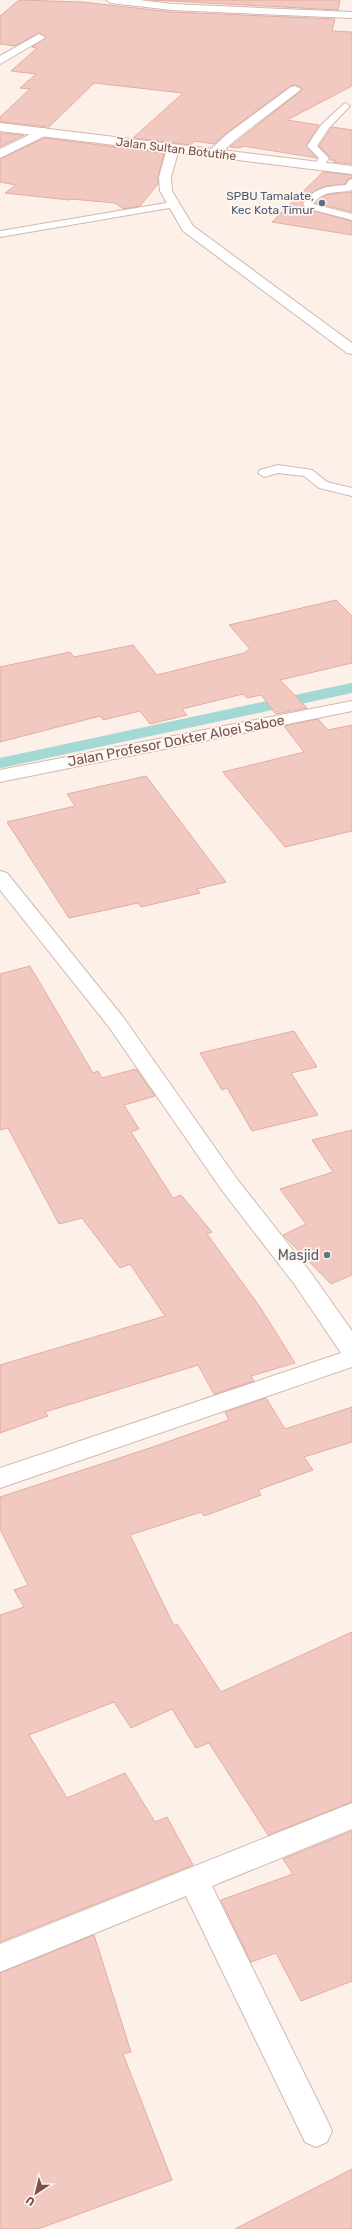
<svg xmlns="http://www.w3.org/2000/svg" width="352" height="2229" viewBox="0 0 352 2229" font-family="Rubik,sans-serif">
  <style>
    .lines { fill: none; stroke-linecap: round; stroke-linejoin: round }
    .stream { stroke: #a3d8d4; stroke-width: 10 }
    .building { fill: #f1c9c1; stroke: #e4aca1 }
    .lane-casing { stroke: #d1b8b1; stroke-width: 2 }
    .street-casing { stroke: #d1b8b1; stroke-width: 2 }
    .secondary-casing { stroke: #d4b7ae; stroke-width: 2 }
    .lane { fill: #fff; fill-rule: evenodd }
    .street { fill: #fff; fill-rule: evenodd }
    .secondary { fill: #fff; fill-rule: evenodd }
    .service-dot { fill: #5c6f8a; stroke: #fff5ef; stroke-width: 1.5 }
    .worship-dot { fill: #6b7280; stroke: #fff5ef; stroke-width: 1.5 }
    .labels { text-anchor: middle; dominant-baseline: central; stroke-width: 3.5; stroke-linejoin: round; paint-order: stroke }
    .far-street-label { font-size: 12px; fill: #77524c; stroke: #fff5ef }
    .far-service-label { font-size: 12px; fill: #4e5e75; stroke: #fff5ef; text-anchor: end }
    .street-label { font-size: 14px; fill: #77524c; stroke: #fff5ef }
    .worship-label { font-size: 14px; fill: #5b616d; stroke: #fff5ef; text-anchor: end }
  </style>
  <rect width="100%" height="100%" fill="#fcf0e9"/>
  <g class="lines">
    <path class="stream" d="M 0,763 L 352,688"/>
  </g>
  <path class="building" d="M 19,0 L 82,2 L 172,12 L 335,19 L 332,31 L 352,32 L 352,86 L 287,120 L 319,125 L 306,146 L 317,158 L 243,146 L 240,148 L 230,147 L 302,90 L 302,88 L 295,85 L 290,86 L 225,134 L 214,144 L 194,141 L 191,145 L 133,138 L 183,93 L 94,83 L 49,127 L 0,122 L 0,117 L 30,89 L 20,88 L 36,74 L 11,71 L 37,48 L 32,47 L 46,37 L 38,33 L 15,46 L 0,44 L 0,16 Z
    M 151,0 L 340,0 L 338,10 Z
    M 332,127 L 352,130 L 352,164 L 333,162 L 335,160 L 330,160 L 330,157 L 319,146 Z
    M 0,133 L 24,135 L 0,147 Z
    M 44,138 L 164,153 L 158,177 L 158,184 L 140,206 L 123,209 L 115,203 L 71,199 L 69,200 L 5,193 L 16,185 L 0,182 L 0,159 Z
    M 323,172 L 352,175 L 352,178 L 348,179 L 345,184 L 326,186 L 316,190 L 306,198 L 302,205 L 306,209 L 352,221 L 352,235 L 272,222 Z
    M 352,192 L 352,212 L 316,203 L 326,195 Z
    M 336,600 L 352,616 L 352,663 L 280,680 L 307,708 L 276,714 L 261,695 L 247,698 L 243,694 L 182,709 L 187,715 L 150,724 L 140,711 L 103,720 L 100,716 L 0,742 L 0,667 L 70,652 L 74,657 L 133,645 L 157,675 L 244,653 L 250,649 L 229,625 Z
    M 318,719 L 328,730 L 352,725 L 352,831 L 285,847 L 223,772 L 304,752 L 284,726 Z
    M 146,776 L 226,882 L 197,889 L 200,893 L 141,907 L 138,903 L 69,918 L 7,822 L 75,806 L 67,794 Z
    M 30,966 L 93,1073 L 98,1071 L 102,1078 L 136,1069 L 155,1096 L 124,1105 L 139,1129 L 131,1132 L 173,1198 L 181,1195 L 212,1232 L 207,1234 L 260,1307 L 295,1363 L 251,1376 L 254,1381 L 214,1394 L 198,1365 L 45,1412 L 48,1416 L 0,1433 L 0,1365 L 165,1316 L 130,1264 L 120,1268 L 82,1218 L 59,1224 L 8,1128 L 0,1130 L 0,974 Z
    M 294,1031 L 317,1067 L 291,1073 L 318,1115 L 252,1131 L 227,1088 L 222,1090 L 200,1053 Z
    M 352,1130 L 352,1275 L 331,1284 L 283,1235 L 306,1224 L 280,1189 L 333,1172 L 312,1140 Z
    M 266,1398 L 285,1429 L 352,1407 L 352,1442 L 304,1457 L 313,1470 L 258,1490 L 261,1495 L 204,1516 L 201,1512 L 130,1535 L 174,1626 L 177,1624 L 221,1692 L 352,1632 L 352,1802 L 268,1835 L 209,1743 L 196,1748 L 172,1709 L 131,1728 L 114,1702 L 29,1735 L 67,1798 L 125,1773 L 155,1822 L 167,1817 L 193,1865 L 0,1942 L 0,1615 L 24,1607 L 14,1590 L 28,1585 L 0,1529 L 0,1497 L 153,1447 L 229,1420 L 225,1412 Z
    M 352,1831 L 352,1981 L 301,2001 L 276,1953 L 251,1962 L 221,1900 L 293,1874 L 283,1859 Z
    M 94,1935 L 131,2052 L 123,2054 L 172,2180 L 38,2229 L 0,2229 L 0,1973 Z
    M 352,2169 L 352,2229 L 235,2229 Z"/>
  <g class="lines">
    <g class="lane-casing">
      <path id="lane" d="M 345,103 L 350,106 L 329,128 L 317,146 L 329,158 L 323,167 L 317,167 L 315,165 L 319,158 L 307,146 L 322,124 Z
        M 352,179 L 352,190 C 336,194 324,189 313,204 L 352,214 L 352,220 L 306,208 L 303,204 C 314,188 326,186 346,185 L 349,180 Z
        M 172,202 L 177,205 L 175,207 L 0,237 L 0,231 Z
        M 278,465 L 312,470 L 327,482 L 352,488 L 352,496 L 319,488 L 304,476 L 278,473 L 264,477 L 258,473 L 260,470 Z"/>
    </g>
    <g class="street-casing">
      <path id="street" d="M 106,0 L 139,0 L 172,4 L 352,12 L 352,18 L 172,10 L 111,3 Z
        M 39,34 L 45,37 L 43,39 L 0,64 L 0,56 Z
        M 295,86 L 301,89 L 299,91 L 234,141 L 217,157 L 209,157 L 207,154 L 209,151 L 226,135 L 291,87 Z
        M 43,128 L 47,129 L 49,132 L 47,135 L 0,158 L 0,149 Z
        M 173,145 L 179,149 L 171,177 L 172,191 L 193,226 L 352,343 L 352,354 L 347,353 L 183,231 L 160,191 L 159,177 L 167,149 Z
        M 0,871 L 7,873 L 123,1017 L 237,1179 L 311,1273 L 352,1331 L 352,1367 L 0,1488 L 0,1468 L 341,1353 L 295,1285 L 221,1189 L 109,1027 L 0,890 Z
        M 352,1803 L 352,1829 L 212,1886 L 327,2120 L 332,2131 L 327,2142 L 316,2147 L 305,2142 L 186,1896 L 0,1972 L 0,1944 Z"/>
    </g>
    <g class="secondary-casing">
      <path id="secondary" d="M 0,123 L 352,166 L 352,174 L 0,131 Z
        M 352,701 L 352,711 L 0,782 L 0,770 Z"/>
    </g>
    <use href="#lane" class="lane"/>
    <use href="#street" class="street"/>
    <use href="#secondary" class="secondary"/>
  </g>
  <circle class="service-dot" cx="322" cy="203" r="4"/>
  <circle class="worship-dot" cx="327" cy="1255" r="4"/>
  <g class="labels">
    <g class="far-street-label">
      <text transform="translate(176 149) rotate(7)">Jalan Sultan Botutihe</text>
    </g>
    <g class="far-service-label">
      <text x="314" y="196">SPBU Tamalate,<tspan x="314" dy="14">Kec Kota Timur</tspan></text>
    </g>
    <g class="street-label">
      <text transform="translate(176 741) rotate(-11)">Jalan Profesor Dokter Aloei Saboe</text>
    </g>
    <g class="worship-label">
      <text x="319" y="1255">Masjid</text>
    </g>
  </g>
  <g transform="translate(36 2193) rotate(215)" stroke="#fff5ef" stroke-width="3" paint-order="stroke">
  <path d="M0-3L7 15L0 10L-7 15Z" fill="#77524c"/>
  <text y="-6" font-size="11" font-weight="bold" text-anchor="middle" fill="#77524c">U</text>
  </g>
</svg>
